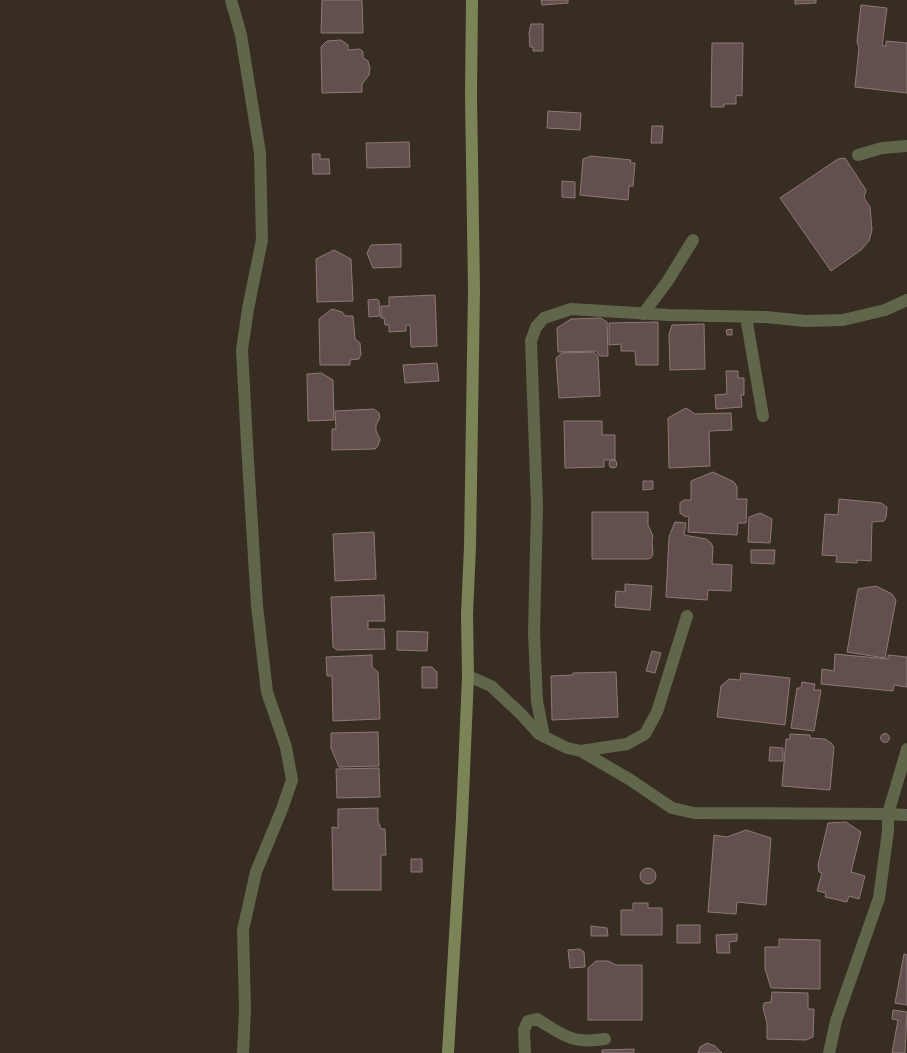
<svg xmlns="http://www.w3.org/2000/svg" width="907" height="1053" viewBox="0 0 907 1053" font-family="'IBM Plex Sans',sans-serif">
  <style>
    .building { fill: #63504e; stroke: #8d7a76 }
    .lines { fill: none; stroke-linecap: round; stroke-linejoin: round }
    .street { stroke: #606649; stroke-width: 12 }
    .secondary { stroke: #7b8456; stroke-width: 12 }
  </style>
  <rect width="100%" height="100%" fill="#382d22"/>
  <path class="building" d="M 322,0 L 362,0 L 363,33 L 321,33 Z
    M 541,0 L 568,0 L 568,3 L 542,5 Z
    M 795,0 L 816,0 L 816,3 L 795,4 Z
    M 861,5 L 887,8 L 882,46 L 886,46 L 886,41 L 907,43 L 907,93 L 855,87 L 859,48 L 857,42 Z
    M 531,24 L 543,24 L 543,51 L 533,51 L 533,47 L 530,47 L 529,33 Z
    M 341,40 L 348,45 L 348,50 L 360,49 L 363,52 L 363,58 L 368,61 L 370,68 L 369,75 L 362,84 L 362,92 L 322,93 L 321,47 L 327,41 Z
    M 712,43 L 743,43 L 742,96 L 736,95 L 736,104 L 724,104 L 724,107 L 711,107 Z
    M 548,111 L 581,113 L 580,130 L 547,128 Z
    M 652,126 L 663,126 L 662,143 L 651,143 Z
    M 409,142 L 410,167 L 367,168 L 366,143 Z
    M 312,154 L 320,154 L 320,159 L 329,159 L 330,174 L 313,174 Z
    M 591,156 L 631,160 L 630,163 L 635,163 L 633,186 L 629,186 L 628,200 L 580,195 L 583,159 Z
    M 845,158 L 866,190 L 864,198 L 870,207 L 872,230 L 869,241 L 861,250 L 831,271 L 780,198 L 838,159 Z
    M 562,181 L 575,182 L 575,198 L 562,197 Z
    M 401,244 L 401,267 L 373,268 L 367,253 L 371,245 Z
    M 334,250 L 351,259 L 353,301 L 317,302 L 316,259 Z
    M 435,295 L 437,346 L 411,347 L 410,325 L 406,325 L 406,331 L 389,332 L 389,325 L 385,325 L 384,318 L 381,318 L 381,306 L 389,306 L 389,297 Z
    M 377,299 L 379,301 L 380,316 L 369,317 L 368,300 Z
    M 332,309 L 342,312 L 345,316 L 353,316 L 355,339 L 360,343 L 361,354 L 359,359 L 350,360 L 350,365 L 320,365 L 319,319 Z
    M 601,318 L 607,322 L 608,356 L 600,356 L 596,351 L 558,352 L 557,328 L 571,319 Z
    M 658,322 L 658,365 L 636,365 L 635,351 L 621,351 L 621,344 L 609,345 L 609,323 Z
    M 704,324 L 705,369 L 670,370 L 669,334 L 672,325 Z
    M 732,329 L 732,335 L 727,335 L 726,330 Z
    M 593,352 L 598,356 L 600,396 L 559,398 L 556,358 L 562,353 Z
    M 437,363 L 439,381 L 405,383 L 403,365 Z
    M 726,371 L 738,371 L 738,378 L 744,378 L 744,395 L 741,395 L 742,407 L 716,409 L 715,395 L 727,394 Z
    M 321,373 L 333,380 L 334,420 L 308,421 L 307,374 Z
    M 686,408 L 695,414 L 731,413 L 732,430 L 709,431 L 710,466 L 669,468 L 668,418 Z
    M 374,409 L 379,413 L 380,418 L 376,425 L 376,431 L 380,439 L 378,446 L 375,449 L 332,450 L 332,429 L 336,429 L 335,411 Z
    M 564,421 L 602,421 L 602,435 L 615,435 L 615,460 L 604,460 L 604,467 L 565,468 Z
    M609 464a4 4 0 1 1 8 0a4 4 0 1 1-8 0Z
    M 713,472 L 734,482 L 737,487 L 737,499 L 747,499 L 746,523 L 738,523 L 737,535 L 688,532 L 689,517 L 684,516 L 680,513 L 680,503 L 684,500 L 691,500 L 691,481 Z
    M 643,481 L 653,481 L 653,489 L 643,490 Z
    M 839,499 L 881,503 L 887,507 L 886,517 L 884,521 L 872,522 L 871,561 L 857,560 L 857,563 L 836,562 L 837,556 L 822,555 L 825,514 L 838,515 Z
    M 592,512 L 648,512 L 648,525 L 653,536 L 652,541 L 653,554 L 651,558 L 648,559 L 592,559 Z
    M 760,513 L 772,519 L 770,543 L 748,542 L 749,517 Z
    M 675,522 L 686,523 L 684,535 L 706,539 L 711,543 L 713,547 L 712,564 L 732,565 L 731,591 L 708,590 L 707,600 L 666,597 L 669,537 Z
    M 374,532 L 376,579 L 335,581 L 333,534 Z
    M 751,550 L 775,550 L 774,564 L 751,563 Z
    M 625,584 L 652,586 L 650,610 L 615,607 L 616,591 L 625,592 Z
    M 876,586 L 892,594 L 896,600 L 885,658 L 847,652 L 858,589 Z
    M 384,595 L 385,621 L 368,621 L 368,629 L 384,629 L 385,649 L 337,650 L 333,647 L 331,597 Z
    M 397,631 L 428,632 L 427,651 L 397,650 Z
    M 652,651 L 661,653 L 655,673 L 646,671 Z
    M 835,654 L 888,659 L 888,655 L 907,657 L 907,687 L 894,685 L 893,691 L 821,684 L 822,669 L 834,671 Z
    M 372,655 L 372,667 L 378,672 L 380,719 L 333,721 L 332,676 L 327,676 L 326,657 Z
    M 422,667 L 432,667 L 437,672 L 437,688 L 422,688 Z
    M 616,672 L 618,717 L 552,720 L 551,676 L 573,675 L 573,673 Z
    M 741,673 L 790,678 L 785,725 L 717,717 L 721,686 L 729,679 L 740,680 Z
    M 802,682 L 815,684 L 814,690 L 821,690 L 814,731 L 791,728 L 797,688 L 801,688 Z
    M 378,732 L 379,766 L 339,767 L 331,748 L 331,733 Z
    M880.5 738a4.5 4.5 0 1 1 9 0a4.5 4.5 0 1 1-9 0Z
    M 790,734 L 810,735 L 810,738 L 825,739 L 831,743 L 834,747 L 830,790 L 782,786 L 786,739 L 790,739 Z
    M 770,747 L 783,748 L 783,761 L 769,761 Z
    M 379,768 L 380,797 L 337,798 L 336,769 Z
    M 378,808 L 378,821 L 381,829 L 385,829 L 386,855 L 381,855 L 381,890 L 333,890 L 332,827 L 338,828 L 338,809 Z
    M 846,822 L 861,832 L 851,872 L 865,876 L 859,899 L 849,896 L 847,902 L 825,897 L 826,893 L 817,891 L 822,873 L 819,872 L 818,865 L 828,823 Z
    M 746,830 L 771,838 L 766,905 L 737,902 L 736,914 L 708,912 L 714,835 L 727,837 Z
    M 411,859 L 422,859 L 422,872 L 411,872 Z
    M640 876a8 8 0 1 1 16 0a8 8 0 1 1-16 0Z
    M 633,903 L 648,903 L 648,908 L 662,908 L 662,935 L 621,935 L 621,910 L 633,910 Z
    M 677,925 L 700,925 L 700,943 L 677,943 Z
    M 591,926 L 607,928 L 608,936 L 591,936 Z
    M 737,934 L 737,941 L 729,942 L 730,953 L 717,953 L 716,935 Z
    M 779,939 L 820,940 L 820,989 L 771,988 L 765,969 L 765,947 L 779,947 Z
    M 580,949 L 584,952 L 585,967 L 570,968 L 568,950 Z
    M 904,954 L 907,955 L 907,1005 L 895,1003 Z
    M 596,961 L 608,961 L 616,965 L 642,965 L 642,1020 L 588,1020 L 588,968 Z
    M 772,992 L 808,993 L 808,1009 L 814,1009 L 813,1037 L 806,1040 L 767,1039 L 767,1023 L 763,1008 L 764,1003 L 771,1002 Z
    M 893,1010 L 907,1012 L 905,1053 L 892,1053 L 898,1020 L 892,1019 Z
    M 707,1043 L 715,1046 L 722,1053 L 698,1053 L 700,1047 Z
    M 634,1049 L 634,1053 L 602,1053 L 602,1050 Z"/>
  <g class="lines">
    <path class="street" d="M 231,0 L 241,35 L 260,153 L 262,240 L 248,309 L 242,350 L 247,444 L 257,606 L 267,692 L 286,747 L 292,780 L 282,809 L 256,872 L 243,930 L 245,1010 L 243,1053
      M 858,155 L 882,148 L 907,146
      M 643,314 L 667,282 L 693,240
      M 746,317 L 763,416
      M 468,676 L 491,686 L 520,713 L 539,734 L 567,748 L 581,751 L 627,744 L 645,734 L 657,712 L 687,616
      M 544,737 L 537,701 L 534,633 L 537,506 L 531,341 L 536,327 L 544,318 L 571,309 L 668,315 L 766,317 L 805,321 L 843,320 L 885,310 L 907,300
      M 581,751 L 629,779 L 672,808 L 694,813 L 888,814 L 907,815
      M 525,1053 L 524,1030 L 528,1021 L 537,1019 C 565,1036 571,1044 605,1039
      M 829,1053 L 836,1021 L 879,898 L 888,831 L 888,814 L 907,749"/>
    <path class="secondary" d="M 448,1053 L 462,818 L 468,676 L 467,614 L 470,547 L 474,290 L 471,95 L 472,0"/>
  </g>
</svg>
